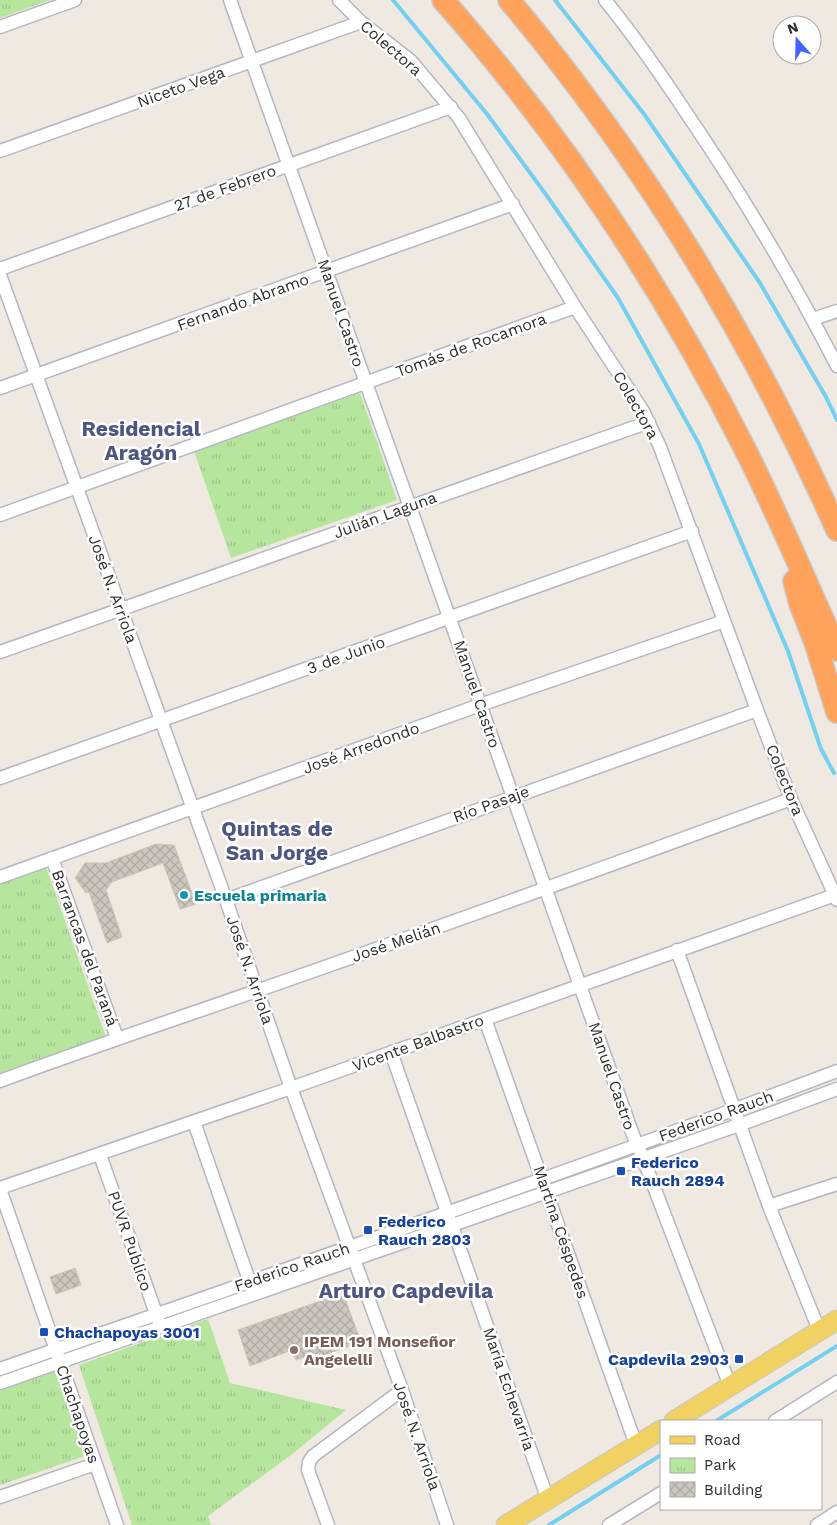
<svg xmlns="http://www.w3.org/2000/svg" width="837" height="1525" viewBox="0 0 837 1525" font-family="'Work Sans',sans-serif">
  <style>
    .park { fill: url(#park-tufts) }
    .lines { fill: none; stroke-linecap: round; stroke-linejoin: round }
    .stream { stroke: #75cff0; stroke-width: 4 }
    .building { fill: url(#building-cross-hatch); stroke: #cbc5ba }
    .street-casing { stroke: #b4b7c1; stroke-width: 15 }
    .primary-casing { stroke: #c9c9c9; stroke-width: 21 }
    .highway-casing { stroke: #c9c9c9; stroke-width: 24 }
    .street { stroke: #fff; stroke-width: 12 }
    .primary { stroke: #f2d163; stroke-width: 19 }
    .highway { stroke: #ffa35c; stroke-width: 21 }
    .culture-dot { fill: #0f9aa8; stroke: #fff; stroke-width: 2 }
    .transit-dot { fill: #1a4fb4; stroke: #fff; stroke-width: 2 }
    .education-dot { fill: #8d6e63; stroke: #fff; stroke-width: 2 }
    .labels { text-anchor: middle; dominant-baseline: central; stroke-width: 5; stroke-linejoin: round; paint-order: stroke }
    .street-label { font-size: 16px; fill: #2e2e2e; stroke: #fff }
    .culture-label { font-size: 16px; font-weight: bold; fill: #0d838f; stroke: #fff; text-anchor: start }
    .transit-label { font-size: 16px; font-weight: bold; fill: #164399; stroke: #fff; text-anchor: start }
    .education-label { font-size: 16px; font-weight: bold; fill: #785e54; stroke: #fff; text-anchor: start }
    .district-label { font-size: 21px; font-weight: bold; fill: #4d5680; stroke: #fff }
  </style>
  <defs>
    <pattern id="park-tufts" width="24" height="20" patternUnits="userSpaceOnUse" patternTransform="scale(1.25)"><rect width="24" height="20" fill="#b6e59e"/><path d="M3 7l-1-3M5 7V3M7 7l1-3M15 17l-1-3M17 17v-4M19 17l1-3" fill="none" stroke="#9dc588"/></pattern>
    <pattern id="building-cross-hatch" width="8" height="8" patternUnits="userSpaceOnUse" patternTransform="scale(1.25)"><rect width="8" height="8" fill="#cbc7bf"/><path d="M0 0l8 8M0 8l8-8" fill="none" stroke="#afaba4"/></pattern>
  </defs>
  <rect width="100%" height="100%" fill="#efe9e1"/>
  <path class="park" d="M 0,0 L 50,0 L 0,18 Z
    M 360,393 L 397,500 L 231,558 L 194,451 Z
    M 45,864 L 106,1037 L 0,1073 L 0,881 Z
    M 208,1319 L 230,1383 L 346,1410 L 291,1455 L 208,1516 L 211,1525 L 132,1525 L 79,1365 Z
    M 57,1370 L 85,1456 L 0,1485 L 0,1389 Z"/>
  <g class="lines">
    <path class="stream" d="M 393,0 L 487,114 L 547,196 L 618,298 L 699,444 L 788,651 L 821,749 L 834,773
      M 555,0 L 644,114 L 760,283 L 826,397 L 837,420
      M 716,1421 L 837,1346
      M 549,1525 L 661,1455"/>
  </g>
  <path class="building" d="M 156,844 L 174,845 L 196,904 L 180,909 L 163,863 L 112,882 L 106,890 L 122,937 L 107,943 L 89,892 L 86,893 L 75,878 L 85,863 L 106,863 Z
    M 75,1268 L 81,1285 L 56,1294 L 50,1277 Z
    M 343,1293 L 361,1342 L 316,1358 L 315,1353 L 296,1360 L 292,1350 L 250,1366 L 238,1330 Z"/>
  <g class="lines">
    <g class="street-casing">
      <path id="street" d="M 230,0 L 633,1135 L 643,1158 L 730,1386
        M 339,0 L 361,22 L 411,61 L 459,118 L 575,307 L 643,411 L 660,447 L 757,710 L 791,799 L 837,900
        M 605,0 C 634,36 660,73 685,111 C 741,193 792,278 837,366
        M 0,27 L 75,0
        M 0,151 L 361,22
        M 0,269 L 451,107
        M 0,275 L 226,900 L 291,1088 L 402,1390 L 447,1525
        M 813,319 L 837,311
        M 0,388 L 513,204
        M 0,515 L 575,307
        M 0,652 L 649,422
        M 0,778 L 692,531
        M 52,858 L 117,1038
        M 0,877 L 480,705 L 724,621
        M 226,900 L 757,710
        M 677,950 L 769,1206 L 819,1330
        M 485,1019 L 636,1445
        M 391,1052 L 548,1500
        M 0,1081 C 86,1049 173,1020 259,990 C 437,928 614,864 791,799
        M 194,1122 L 252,1289
        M 100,1155 L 159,1322
        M 0,1188 L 291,1088 L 835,895
        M 0,1189 L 117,1525
        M 769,1206 L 837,1184
        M 0,1369 C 279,1271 560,1176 837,1071
        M 0,1383 L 739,1125 L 837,1089
        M 775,1421 L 837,1382
        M 0,1497 L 95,1464
        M 328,1525 L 308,1470 L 309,1462 L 313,1456 L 402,1390
        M 609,1525 L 661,1493
        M 817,1525 L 837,1512"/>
    </g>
    <g class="primary-casing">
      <path id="primary" d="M 674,1421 L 837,1320
        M 506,1525 L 661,1430"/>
    </g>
    <g class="highway-casing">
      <path id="highway" d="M 443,0 C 564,137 666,292 748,455 C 780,519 807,585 837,650
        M 509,0 C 643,160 752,339 837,530
        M 794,581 L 800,604 L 816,645 L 837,712"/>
    </g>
    <use href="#street" class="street"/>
    <use href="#primary" class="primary"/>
    <use href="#highway" class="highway"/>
  </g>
  <circle class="culture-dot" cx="184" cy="895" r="5"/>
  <g class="transit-dot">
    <rect x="616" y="1166" width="10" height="10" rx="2.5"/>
    <rect x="363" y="1225" width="10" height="10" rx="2.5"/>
    <rect x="39" y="1327" width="10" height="10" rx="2.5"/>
    <rect x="734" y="1354" width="10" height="10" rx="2.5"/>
  </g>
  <circle class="education-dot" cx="294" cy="1350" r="5"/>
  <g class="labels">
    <g class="street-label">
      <text transform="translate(391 48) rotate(41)">Colectora</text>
      <text transform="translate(181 87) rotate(-20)">Niceto Vega</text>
      <text transform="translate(225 188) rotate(-20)">27 de Febrero</text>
      <text transform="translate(243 302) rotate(-20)">Fernando Abramo</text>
      <text transform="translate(341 313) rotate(71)">Manuel Castro</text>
      <text transform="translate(471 345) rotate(-20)">Tomás de Rocamora</text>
      <text transform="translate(636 405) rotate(60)">Colectora</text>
      <text transform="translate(385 515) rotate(-20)">Julián Laguna</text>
      <text transform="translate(113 589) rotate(70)">José N. Arriola</text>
      <text transform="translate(346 655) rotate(-20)">3 de Junio</text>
      <text transform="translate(477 694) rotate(71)">Manuel Castro</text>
      <text transform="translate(361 748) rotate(-20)">José Arredondo</text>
      <text transform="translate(785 780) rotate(68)">Colectora</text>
      <text transform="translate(491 804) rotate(-20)">Río Pasaje</text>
      <text transform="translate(396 942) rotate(-19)">José Melián</text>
      <text transform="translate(85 948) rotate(70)">Barrancas del Paraná</text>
      <text transform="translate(250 970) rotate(71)">José N. Arriola</text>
      <text transform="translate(418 1043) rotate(-20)">Vicente Balbastro</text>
      <text transform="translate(612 1076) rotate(71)">Manuel Castro</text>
      <text transform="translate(716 1116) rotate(-20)">Federico Rauch</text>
      <text transform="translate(561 1232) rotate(71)">Martina Céspedes</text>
      <text transform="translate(130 1241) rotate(71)">PUVR Publico</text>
      <text transform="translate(292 1267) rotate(-19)">Federico Rauch</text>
      <text transform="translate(509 1389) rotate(71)">María Echevarría</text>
      <text transform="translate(78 1414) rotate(71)">Chachapoyas</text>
      <text transform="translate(417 1436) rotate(71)">José N. Arriola</text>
    </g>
    <g class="culture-label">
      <text x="194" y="895">Escuela primaria</text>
    </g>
    <g class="transit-label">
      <text x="631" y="1162">Federico<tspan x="631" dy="18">Rauch 2894</tspan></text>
      <text x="378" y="1221">Federico<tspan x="378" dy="18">Rauch 2803</tspan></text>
      <text x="54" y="1332">Chachapoyas 3001</text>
      <text x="729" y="1359" text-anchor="end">Capdevila 2903</text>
    </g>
    <g class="education-label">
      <text x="304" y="1341">IPEM 191 Monseñor<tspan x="304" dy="18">Angelelli</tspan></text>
    </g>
    <g class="district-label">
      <text x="141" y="428">Residencial<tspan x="141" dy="24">Aragón</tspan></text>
      <text x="277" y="828">Quintas de<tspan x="277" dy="24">San Jorge</tspan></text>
      <text x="406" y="1290">Arturo Capdevila</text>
    </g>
  </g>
  <rect x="660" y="1420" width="162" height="90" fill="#ffffff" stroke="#ababab"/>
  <rect x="670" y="1436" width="25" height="8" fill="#f2d163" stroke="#ababab"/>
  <text x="704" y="1445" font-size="15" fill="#2e2e2e">Road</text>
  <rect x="670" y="1458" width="25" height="15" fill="url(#park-tufts)" stroke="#ababab"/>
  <text x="704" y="1470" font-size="15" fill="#2e2e2e">Park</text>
  <rect x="670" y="1482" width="25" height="15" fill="url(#building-cross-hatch)" stroke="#ababab"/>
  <text x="704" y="1495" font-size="15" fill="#2e2e2e">Building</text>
  <g transform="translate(797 40) rotate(340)"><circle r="24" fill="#ffffff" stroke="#ababab"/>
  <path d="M0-4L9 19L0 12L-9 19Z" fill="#4264fb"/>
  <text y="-8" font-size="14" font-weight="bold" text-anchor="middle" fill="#2e2e2e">N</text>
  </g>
</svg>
